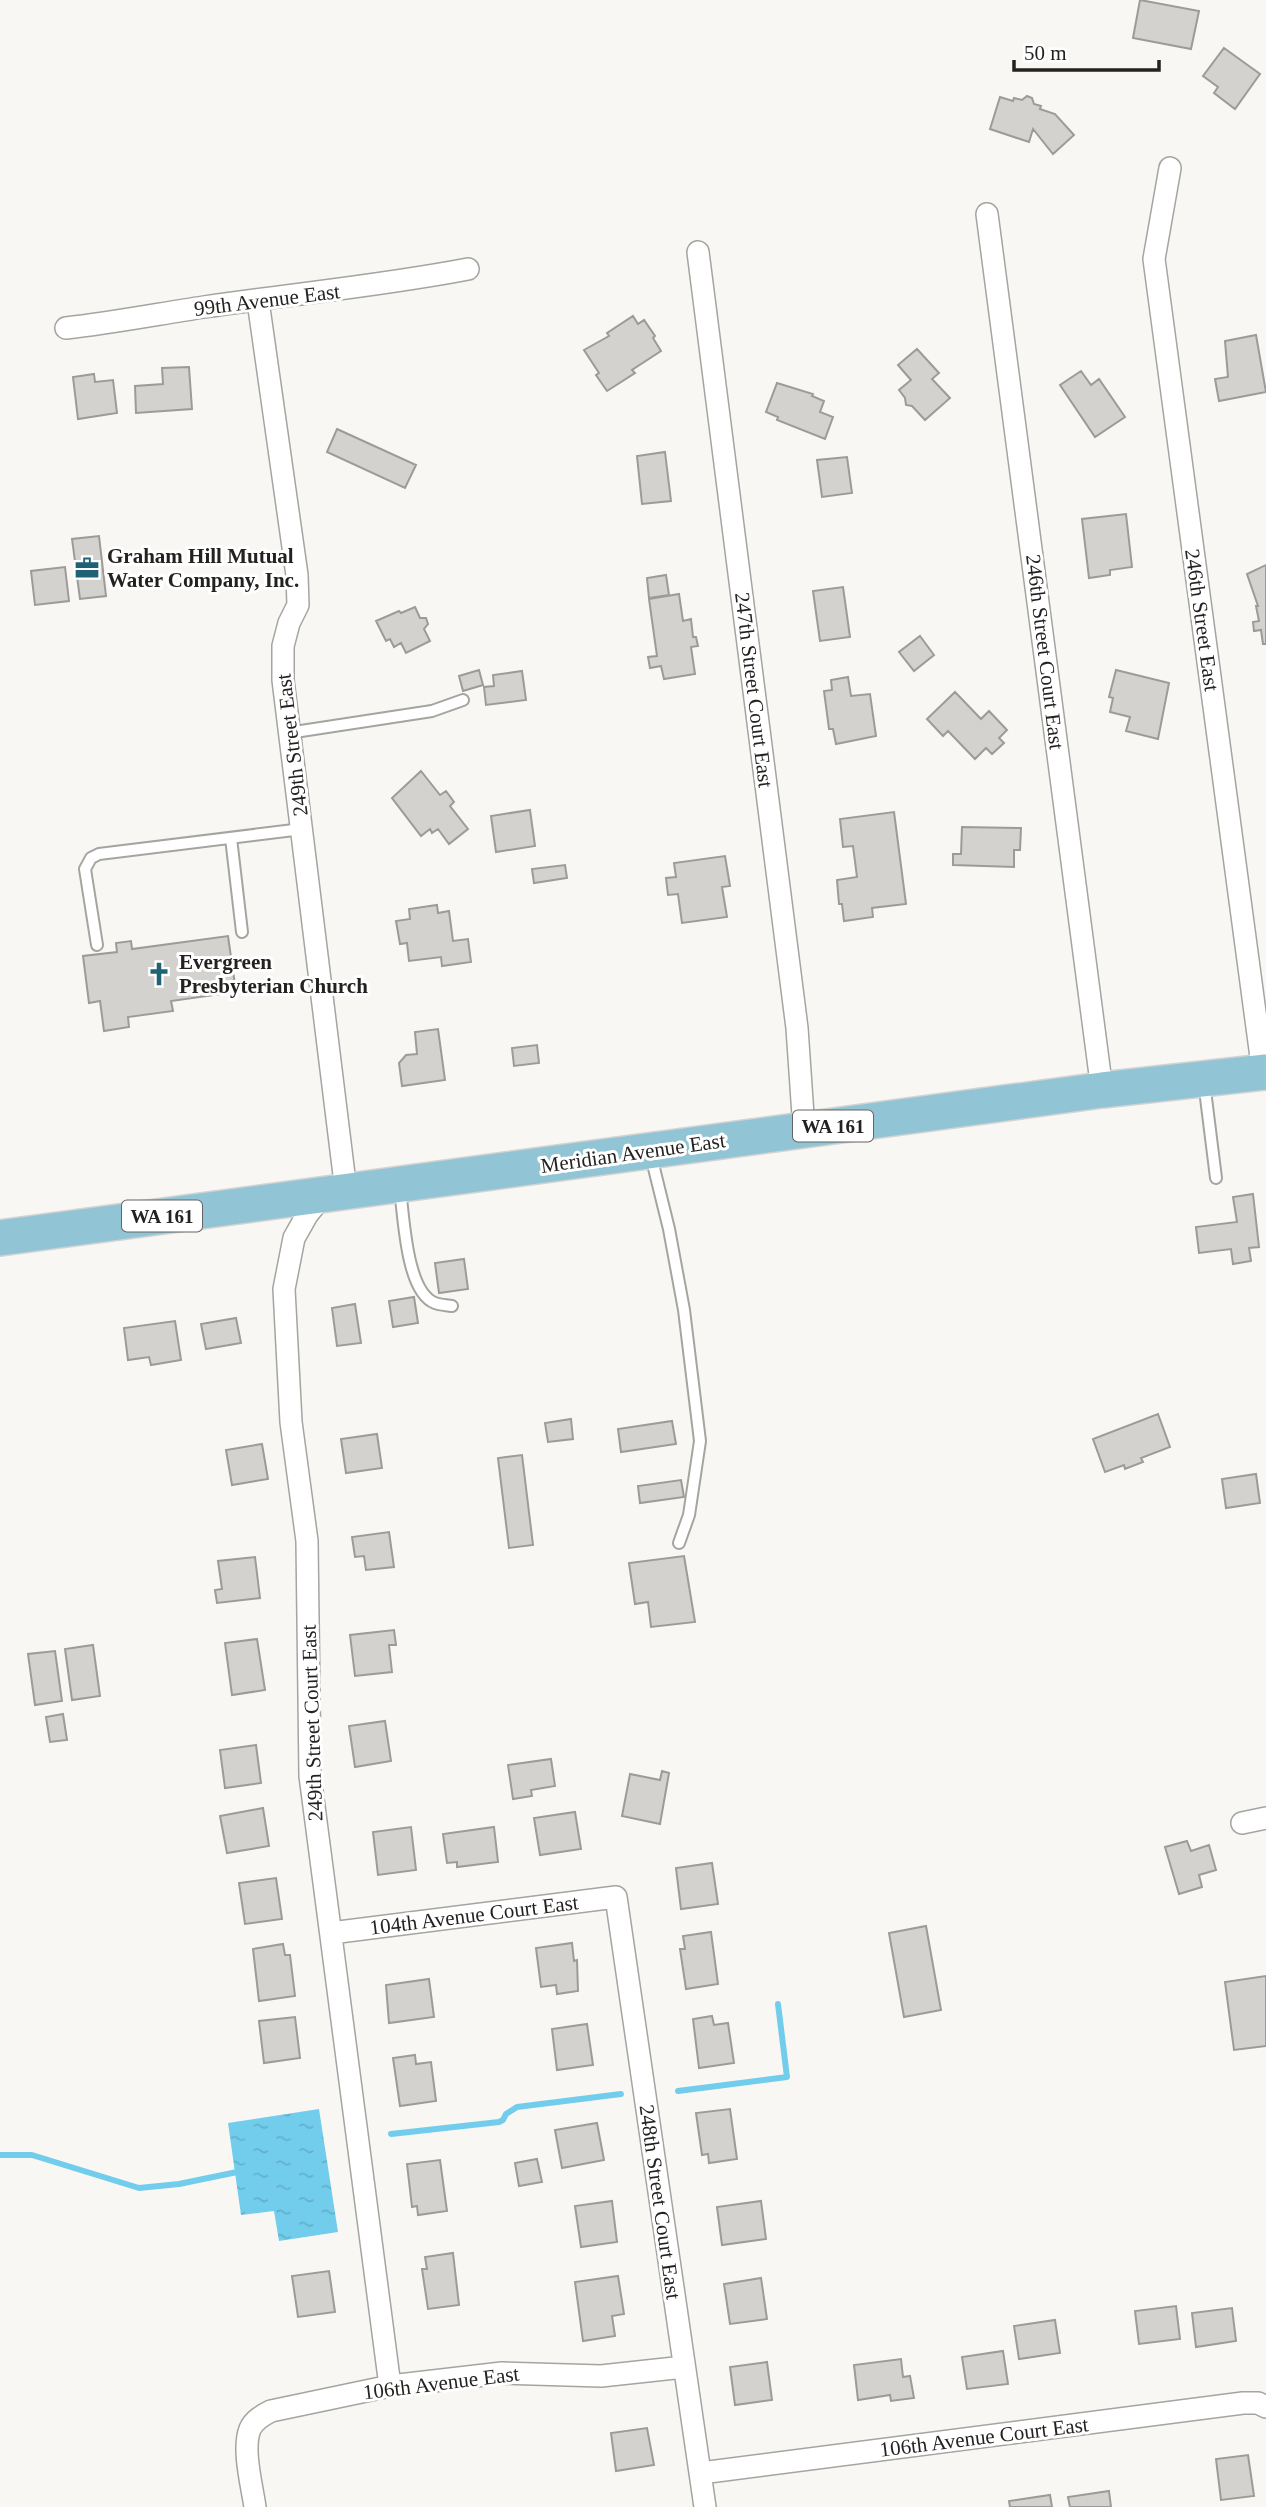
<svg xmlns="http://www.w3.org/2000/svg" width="1266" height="2507" viewBox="0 0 1266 2507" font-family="'Times New Roman',serif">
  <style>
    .water { fill: url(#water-ripples) }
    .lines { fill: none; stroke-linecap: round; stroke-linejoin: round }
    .stream { stroke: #72cdec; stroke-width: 6 }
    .building { fill: #d4d2ce; stroke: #9d9b98; stroke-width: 2 }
    .lane-casing { stroke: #a5a4a0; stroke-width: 14 }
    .street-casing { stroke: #a5a4a0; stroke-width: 24 }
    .primary-casing { stroke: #d3d3d3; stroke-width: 38 }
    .lane { stroke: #fff; stroke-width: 10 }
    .street { stroke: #fff; stroke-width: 21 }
    .primary { stroke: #91c5d6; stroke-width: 35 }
    .labels { text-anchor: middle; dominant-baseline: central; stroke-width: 6; stroke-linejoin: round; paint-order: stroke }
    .shield { fill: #fff; stroke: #656464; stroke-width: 2 }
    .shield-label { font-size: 19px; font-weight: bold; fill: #232221 }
    .street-label { font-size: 21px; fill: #232221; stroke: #fff }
    .poi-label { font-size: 21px; font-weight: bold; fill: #232221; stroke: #fff; text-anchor: start }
  </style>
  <defs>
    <pattern id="water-ripples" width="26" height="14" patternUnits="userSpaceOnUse" patternTransform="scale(1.75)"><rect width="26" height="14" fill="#72cdec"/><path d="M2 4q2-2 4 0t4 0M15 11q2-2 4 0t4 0" fill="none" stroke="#62b0ca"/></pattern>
  </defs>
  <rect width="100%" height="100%" fill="#f9f7f3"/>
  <path class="water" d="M 319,2109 L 338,2232 L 279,2241 L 274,2211 L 241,2215 L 228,2123 Z"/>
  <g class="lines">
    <path class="stream" d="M 678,2091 L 787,2077 L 778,2004
      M 391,2134 L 499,2122 L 503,2120 L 506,2114 L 517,2107 L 621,2094
      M 0,2155 L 32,2155 L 139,2188 L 179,2184 L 242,2171"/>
  </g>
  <path class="building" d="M 1140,0 L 1199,11 L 1191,49 L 1133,38 Z
    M 1224,48 L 1260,74 L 1235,109 L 1214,93 L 1218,87 L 1203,76 Z
    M 1027,96 L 1032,98 L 1034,104 L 1041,106 L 1040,109 L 1055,114 L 1074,135 L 1053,154 L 1033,129 L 1029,142 L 990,129 L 1000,97 L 1013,101 L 1014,98 L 1022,100 Z
    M 633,316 L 638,324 L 644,320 L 655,336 L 653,338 L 661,351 L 632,370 L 635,373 L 607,391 L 596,375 L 599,373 L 584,350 L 609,336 L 607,333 Z
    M 1256,335 L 1266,392 L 1219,401 L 1215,379 L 1228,377 L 1225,341 Z
    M 917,349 L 939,373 L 932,379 L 950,398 L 925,420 L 912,406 L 906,405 L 905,398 L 899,390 L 911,380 L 898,365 Z
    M 189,367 L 192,409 L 136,413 L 135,386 L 163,384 L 162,368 Z
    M 1081,371 L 1091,385 L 1099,379 L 1125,417 L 1095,437 L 1060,385 Z
    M 94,374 L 95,382 L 113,380 L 117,413 L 78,419 L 73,377 Z
    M 777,383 L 813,394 L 812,396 L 824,401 L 820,412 L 833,417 L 825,439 L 777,420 L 778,417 L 766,412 Z
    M 337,429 L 416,465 L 405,488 L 327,452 Z
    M 665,452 L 671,501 L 642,504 L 637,456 Z
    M 847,457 L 852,493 L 822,497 L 817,460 Z
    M 1126,514 L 1132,567 L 1110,570 L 1110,575 L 1089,578 L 1082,519 Z
    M 99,536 L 106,596 L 80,599 L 72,539 Z
    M 1266,565 L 1266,644 L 1263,644 L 1261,630 L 1254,631 L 1253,622 L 1259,621 L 1256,606 L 1258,606 L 1247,574 Z
    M 65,567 L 69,601 L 35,605 L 31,571 Z
    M 666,575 L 669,595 L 649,598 L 647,578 Z
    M 843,587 L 850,637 L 820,641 L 813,591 Z
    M 679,594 L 683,621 L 691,619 L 693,637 L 696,637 L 698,646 L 691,647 L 695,674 L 664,679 L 661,666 L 650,668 L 648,657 L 657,656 L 649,599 Z
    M 415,607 L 420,618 L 426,618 L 428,624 L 424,629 L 430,641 L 406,653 L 401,643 L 394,647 L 390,639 L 386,641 L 376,621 L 399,611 L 401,613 Z
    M 920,636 L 934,655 L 914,671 L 899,652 Z
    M 479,670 L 483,685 L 463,691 L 459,676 Z
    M 1116,670 L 1169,683 L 1158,739 L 1126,731 L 1130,717 L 1110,712 L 1113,698 L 1109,697 Z
    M 522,671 L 526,700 L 486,705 L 484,687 L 494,686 L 493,675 Z
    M 848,677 L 851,696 L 870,694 L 876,736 L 836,744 L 833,729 L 829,729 L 824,691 L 832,690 L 831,680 Z
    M 955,692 L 981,719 L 989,711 L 1007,730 L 999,738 L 1004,743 L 992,754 L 986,748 L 975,759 L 948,731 L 943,736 L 927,719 Z
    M 421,771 L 440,795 L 446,791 L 454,802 L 450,806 L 468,829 L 449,844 L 438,829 L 432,833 L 430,829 L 421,836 L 392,798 Z
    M 530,810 L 535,846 L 496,852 L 491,816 Z
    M 894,812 L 906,904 L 872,908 L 873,917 L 844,921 L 842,904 L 839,904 L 837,880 L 857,877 L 853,846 L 843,847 L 840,819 Z
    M 962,827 L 1021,828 L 1020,850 L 1014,850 L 1014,867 L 953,865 L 953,854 L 961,854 Z
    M 725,856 L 730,886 L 722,887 L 727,917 L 682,923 L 678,894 L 668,895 L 666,878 L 676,877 L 674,863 Z
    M 565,865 L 567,878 L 534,883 L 532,869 Z
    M 437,905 L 438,913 L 449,911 L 453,941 L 468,939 L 471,962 L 442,966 L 441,957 L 409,961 L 407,943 L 400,944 L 396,921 L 410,919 L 409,909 Z
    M 228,936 L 236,992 L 171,1001 L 173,1011 L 128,1017 L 129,1027 L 104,1031 L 100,1001 L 89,1003 L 83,956 L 117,952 L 116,943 L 131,941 L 132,949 Z
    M 438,1029 L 445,1080 L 402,1086 L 399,1063 L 406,1055 L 417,1054 L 415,1032 Z
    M 537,1045 L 539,1063 L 514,1066 L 512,1048 Z
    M 1253,1194 L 1259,1247 L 1249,1248 L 1251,1261 L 1233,1264 L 1231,1249 L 1199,1253 L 1196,1227 L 1237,1222 L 1233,1197 Z
    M 464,1259 L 468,1289 L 439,1293 L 435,1263 Z
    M 414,1297 L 418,1323 L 393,1327 L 389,1301 Z
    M 355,1304 L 361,1343 L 337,1346 L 332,1308 Z
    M 236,1318 L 241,1343 L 206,1349 L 201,1324 Z
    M 175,1321 L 181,1360 L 151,1365 L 149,1357 L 128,1360 L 124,1328 Z
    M 1158,1414 L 1170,1447 L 1141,1458 L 1143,1462 L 1125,1469 L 1124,1465 L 1105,1472 L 1093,1439 Z
    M 571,1419 L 573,1439 L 548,1442 L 545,1423 Z
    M 672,1421 L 676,1444 L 621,1452 L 618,1429 Z
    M 377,1434 L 382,1468 L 346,1473 L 341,1439 Z
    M 262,1444 L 268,1479 L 232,1485 L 226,1450 Z
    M 522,1455 L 533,1545 L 509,1548 L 498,1458 Z
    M 1256,1474 L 1260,1503 L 1226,1508 L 1222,1479 Z
    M 681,1480 L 684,1497 L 640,1503 L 638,1486 Z
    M 389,1532 L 394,1567 L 366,1570 L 364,1556 L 355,1557 L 352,1537 Z
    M 684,1556 L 695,1622 L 651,1627 L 648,1602 L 635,1604 L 629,1563 Z
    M 255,1557 L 260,1598 L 217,1603 L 215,1590 L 222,1589 L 218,1561 Z
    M 394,1630 L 396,1645 L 389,1645 L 392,1672 L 355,1676 L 350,1635 Z
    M 257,1639 L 265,1690 L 232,1695 L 225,1643 Z
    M 93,1645 L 100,1696 L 72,1700 L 65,1649 Z
    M 55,1651 L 62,1701 L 35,1705 L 28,1654 Z
    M 63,1714 L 67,1740 L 50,1742 L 46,1717 Z
    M 385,1721 L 391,1761 L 355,1767 L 349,1726 Z
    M 256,1745 L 261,1783 L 225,1788 L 220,1750 Z
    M 551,1759 L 555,1786 L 531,1790 L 532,1796 L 513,1799 L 508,1765 Z
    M 662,1771 L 669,1773 L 660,1824 L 622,1816 L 630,1774 L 660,1780 Z
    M 263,1808 L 269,1846 L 227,1853 L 220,1816 Z
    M 575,1812 L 581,1849 L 540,1855 L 534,1818 Z
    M 411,1827 L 416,1870 L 378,1875 L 373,1832 Z
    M 494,1827 L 498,1862 L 457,1867 L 457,1862 L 447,1863 L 443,1834 Z
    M 1187,1841 L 1191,1851 L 1209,1845 L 1216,1870 L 1199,1875 L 1202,1887 L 1179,1894 L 1165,1847 Z
    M 712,1863 L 718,1904 L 681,1909 L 676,1868 Z
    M 276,1878 L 282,1919 L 245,1924 L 239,1883 Z
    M 926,1926 L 941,2010 L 904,2017 L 889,1933 Z
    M 711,1932 L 718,1984 L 686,1989 L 680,1949 L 685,1949 L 683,1936 Z
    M 572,1943 L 574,1961 L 577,1960 L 578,1991 L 557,1994 L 556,1985 L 541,1987 L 536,1948 Z
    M 283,1944 L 285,1955 L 290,1955 L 295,1996 L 259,2001 L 253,1949 Z
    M 1266,1976 L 1266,2046 L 1234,2050 L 1225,1982 Z
    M 429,1979 L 434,2017 L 389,2023 L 386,1985 Z
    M 712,2016 L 714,2025 L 728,2023 L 734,2063 L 699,2068 L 693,2019 Z
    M 295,2017 L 300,2058 L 264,2063 L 259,2021 Z
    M 587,2024 L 593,2065 L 557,2070 L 552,2029 Z
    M 415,2055 L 416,2064 L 431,2062 L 436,2101 L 400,2106 L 393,2058 Z
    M 730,2109 L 737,2159 L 709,2163 L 708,2154 L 702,2155 L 696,2113 Z
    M 597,2123 L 604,2160 L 562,2168 L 555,2130 Z
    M 537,2159 L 542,2182 L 519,2186 L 515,2163 Z
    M 440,2160 L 447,2211 L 418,2215 L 417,2206 L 412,2207 L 407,2164 Z
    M 612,2201 L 617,2242 L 581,2247 L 575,2206 Z
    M 761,2201 L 766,2239 L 722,2245 L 717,2207 Z
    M 453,2253 L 459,2305 L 428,2309 L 422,2269 L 427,2269 L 425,2257 Z
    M 329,2271 L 335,2312 L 298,2317 L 292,2276 Z
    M 618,2276 L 624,2314 L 612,2316 L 615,2336 L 583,2341 L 575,2282 Z
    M 761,2278 L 767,2319 L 730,2324 L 724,2284 Z
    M 1176,2306 L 1180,2339 L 1139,2344 L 1135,2311 Z
    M 1232,2308 L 1236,2341 L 1196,2347 L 1192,2313 Z
    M 1055,2320 L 1060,2353 L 1019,2359 L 1014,2326 Z
    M 1003,2351 L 1008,2384 L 967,2389 L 962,2357 Z
    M 901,2359 L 903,2377 L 910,2376 L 914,2398 L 891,2401 L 890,2395 L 858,2400 L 854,2365 Z
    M 767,2362 L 772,2400 L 735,2405 L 730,2367 Z
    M 647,2428 L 654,2465 L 616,2471 L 611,2433 Z
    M 1248,2455 L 1254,2496 L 1221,2500 L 1216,2459 Z
    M 1109,2491 L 1111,2507 L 1070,2507 L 1068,2497 Z
    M 1050,2495 L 1052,2507 L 1010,2507 L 1009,2501 Z"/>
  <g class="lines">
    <g class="lane-casing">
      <path id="lane" d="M 288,733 L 432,711 L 463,700
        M 231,838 L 242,932
        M 97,945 L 85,869 L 91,858 L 99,854 L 302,829
        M 1204,1082 L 1216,1178
        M 651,1156 L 669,1229 L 684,1310 L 700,1441 L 689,1515 L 679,1543
        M 400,1190 C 404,1217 406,1292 435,1303 C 440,1305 446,1305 452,1306"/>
    </g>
    <g class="street-casing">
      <path id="street" d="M 1170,168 L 1154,259 L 1263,1072
        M 987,214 L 1102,1090
        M 698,252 L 797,1028 L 804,1130
        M 258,301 L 297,575 L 298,605 L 289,623 L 283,646 L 283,680 L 346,1191
        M 66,328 C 112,323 158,314 204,307 C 292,294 380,286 468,269
        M 324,1194 L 307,1215 L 294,1238 L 284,1289 L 291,1422 L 307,1541 L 310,1776 L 390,2386
        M 1242,1823 L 1266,1818
        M 331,1933 L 616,1897 L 705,2507
        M 701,2473 L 1243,2403 L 1258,2403 L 1266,2407
        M 255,2507 C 252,2486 242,2449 250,2429 C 254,2420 263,2415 271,2411 L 390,2386 L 502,2373 L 601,2376 L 684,2367"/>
    </g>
    <g class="primary-casing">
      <path id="primary" d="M 0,1238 L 1102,1090 L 1266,1072"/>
    </g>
    <use href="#lane" class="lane"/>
    <use href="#street" class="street"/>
    <use href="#primary" class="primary"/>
  </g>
  <defs>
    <g id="office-bare" transform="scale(1.89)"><path d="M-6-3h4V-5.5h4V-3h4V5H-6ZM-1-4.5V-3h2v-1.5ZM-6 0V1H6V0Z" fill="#1f6175" stroke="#fff" stroke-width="2.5" paint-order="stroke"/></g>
    <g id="church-bare" transform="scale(1.89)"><path d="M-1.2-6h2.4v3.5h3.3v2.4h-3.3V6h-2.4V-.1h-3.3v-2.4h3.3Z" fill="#1f6175" stroke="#fff" stroke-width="2.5" paint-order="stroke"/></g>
  </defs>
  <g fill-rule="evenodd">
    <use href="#office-bare" x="87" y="568"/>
    <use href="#church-bare" x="159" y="974"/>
  </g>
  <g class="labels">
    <g class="shield">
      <rect x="793" y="1110.5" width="80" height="31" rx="5"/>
      <rect x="122" y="1200.5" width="80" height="31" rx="5"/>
    </g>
    <g class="shield-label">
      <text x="833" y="1126">WA 161</text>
      <text x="162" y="1216">WA 161</text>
    </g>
    <g class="street-label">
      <text transform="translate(267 300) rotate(-7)">99th Avenue East</text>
      <text transform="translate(1202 620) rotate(82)">246th Street East</text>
      <text transform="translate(1045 652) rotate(83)">246th Street Court East</text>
      <text transform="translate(754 690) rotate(83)">247th Street Court East</text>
      <text transform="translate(292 745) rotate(-97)">249th Street East</text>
      <text transform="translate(633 1153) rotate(-8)">Meridian Avenue East</text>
      <text transform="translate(312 1723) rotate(-92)">249th Street Court East</text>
      <text transform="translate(474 1915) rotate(-7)">104th Avenue Court East</text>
      <text transform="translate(660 2202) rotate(82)">248th Street Court East</text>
      <text transform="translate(441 2383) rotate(-7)">106th Avenue East</text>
      <text transform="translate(984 2437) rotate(-7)">106th Avenue Court East</text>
    </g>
    <g class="poi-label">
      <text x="107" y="556">Graham Hill Mutual<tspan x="107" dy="24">Water Company, Inc.</tspan></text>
      <text x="179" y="962">Evergreen<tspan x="179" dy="24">Presbyterian Church</tspan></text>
    </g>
  </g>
  <path d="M1014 60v10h145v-10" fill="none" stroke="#232221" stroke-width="3.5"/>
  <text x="1024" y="60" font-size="21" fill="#232221" stroke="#ffffff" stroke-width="5" paint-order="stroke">50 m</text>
</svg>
